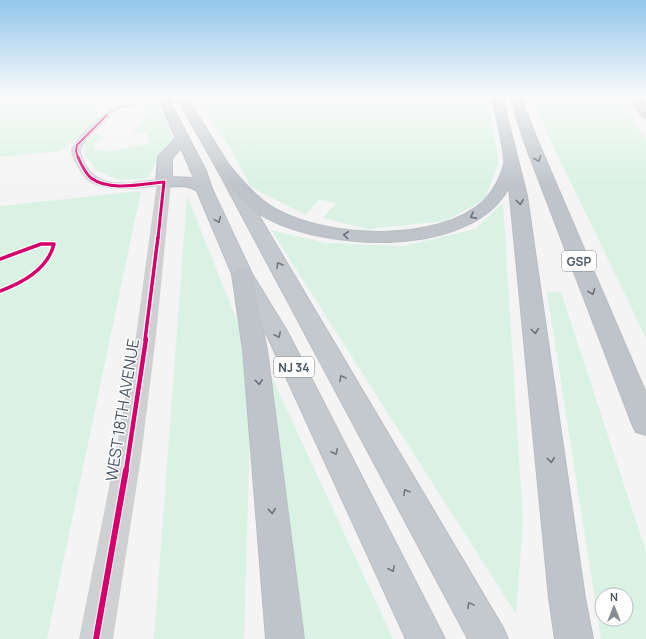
<svg xmlns="http://www.w3.org/2000/svg" width="646" height="639" viewBox="0 0 646 639" font-family="Manrope,sans-serif">
  <style>
    .green { fill: #d9f2e3; fill-rule: evenodd }
    .lines { fill: none; stroke-linecap: round; stroke-linejoin: round }
    .trunk-casing { stroke: #b9bec3; stroke-width: 2 }
    .motorway-casing { stroke: #b9bec3; stroke-width: 2 }
    .service { fill: #ced0d2; fill-rule: evenodd }
    .minor { fill: #ced0d2; fill-rule: evenodd }
    .tertiary { fill: #ced0d2; fill-rule: evenodd }
    .trunk { fill: #c4c9cd; fill-rule: evenodd }
    .motorway { fill: #bec4c9; fill-rule: evenodd }
    .cycleway-far4-casing { stroke: #fff; stroke-width: 3.5 }
    .cycleway-far3-casing { stroke: #fff; stroke-width: 5 }
    .cycleway-far2-casing { stroke: #fff; stroke-width: 6 }
    .cycleway-far1-casing { stroke: #fff; stroke-width: 7 }
    .cycleway-casing { stroke: #fff; stroke-width: 8 }
    .cycleway-far4 { stroke: #d6006c; stroke-width: 2 }
    .cycleway-far3 { stroke: #d6006c; stroke-width: 3 }
    .cycleway-far2 { stroke: #d6006c; stroke-width: 3.5 }
    .cycleway-far1 { stroke: #d6006c; stroke-width: 4.5 }
    .cycleway { stroke: #d6006c; stroke-width: 6 }
    .oneway { stroke: #67727b }
    .oneway2 { stroke: #6f7881 }
    .labels { text-anchor: middle; dominant-baseline: central; stroke-width: 3; stroke-linejoin: round; paint-order: stroke }
    .shield { fill: #fff; stroke: #808990; stroke-width: 1 }
    .shield-label { font-size: 12px; font-weight: bold; fill: #4a5661 }
    .near-street-label { font-size: 16px; fill: #4a5661; stroke: #fff }
  </style>
  <rect width="100%" height="100%" fill="#f4f4f4"/>
  <path class="green" d="M 0,96 L 94,96 L 99,121 L 61,151 L 0,157 Z
    M 197,96 L 418,96 L 452,99 L 487,96 L 499,163 L 484,200 L 445,221 L 368,229 L 322,218 L 337,203 L 319,200 L 305,215 L 251,187 L 232,151 L 199,102 Z
    M 532,96 L 619,96 L 646,141 L 646,338 L 547,133 Z
    M 157,103 L 176,142 L 163,150 L 148,178 L 118,180 L 96,170 L 84,154 L 85,142 L 96,133 L 107,138 L 94,143 L 96,150 L 111,151 L 148,144 L 149,137 L 146,132 L 132,135 L 143,122 L 148,104 Z
    M 141,191 L 47,639 L 0,639 L 0,206 Z
    M 187,196 L 252,358 L 244,639 L 154,639 Z
    M 503,203 L 523,521 L 516,614 L 271,230 L 325,243 L 404,246 L 475,229 Z
    M 547,292 L 561,292 L 646,552 L 646,639 L 601,639 ZM 602,595 L 626,595 L 626,619 L 602,619 Z
    M 269,371 L 393,639 L 298,639 Z"/>
  <g class="lines">
    <g class="trunk-casing">
      <path id="trunk" d="M 157,96 L 167,96 L 206,171 L 212,189 L 252,274 L 287,331 L 445,639 L 406,639 L 265,331 L 232,274 L 197,191 C 185,182 172,189 159,185 L 156,182 L 158,157 L 176,138 ZM 181,148 L 194,178 L 172,177 L 172,158 Z
        M 176,96 L 186,96 L 230,167 L 502,626 L 508,639 L 468,639 L 216,167 Z"/>
    </g>
    <g class="motorway-casing">
      <path id="motorway" d="M 176,96 L 187,96 L 186,98 L 177,98 Z
        M 492,96 L 502,96 L 527,196 L 585,598 L 593,639 L 555,639 L 549,598 L 509,187 C 472,258 328,251 267,218 C 246,208 229,186 216,167 L 218,164 L 223,163 L 228,164 C 243,181 258,201 279,211 C 331,238 438,243 484,201 C 493,191 501,177 504,164 C 506,156 494,108 492,96 Z
        M 510,96 L 520,96 L 539,144 L 646,393 L 646,435 L 636,432 L 632,424 L 525,144 Z
        M 629,96 L 639,96 L 646,106 L 646,118 L 642,116 Z
        M 242,268 L 249,270 L 252,274 L 267,350 L 304,639 L 266,639 L 243,350 L 232,274 L 235,270 Z"/>
    </g>
    <path class="service" d="M 140,96 L 148,97 C 135,110 121,103 109,116 L 105,115 L 112,108 L 138,102 L 143,97 Z"/>
    <path class="minor" d="M 107,112 L 110,113 L 111,115 L 110,117 L 88,138 L 81,149 C 81,155 84,161 87,166 C 107,199 160,170 170,182 L 168,184 C 148,189 102,194 86,179 C 83,176 81,172 79,169 C 75,163 71,156 71,149 L 81,134 L 104,113 Z"/>
    <path class="tertiary" d="M 164,178 L 169,179 L 171,182 L 156,336 L 141,457 L 113,639 L 79,639 L 115,457 L 136,336 L 157,182 L 159,179 Z"/>
    <use href="#trunk" class="trunk"/>
    <use href="#motorway" class="motorway"/>
    <g class="cycleway-far4-casing">
      <path id="cycleway-far4" d="M 78,158 L 76,151 L 77,145 L 107,115"/>
    </g>
    <g class="cycleway-far3-casing">
      <path id="cycleway-far3" d="M 78,157 C 81,164 85,173 91,178 C 110,192 142,184 164,182 L 158,238"/>
    </g>
    <g class="cycleway-far2-casing">
      <path id="cycleway-far2" d="M 0,259 L 41,244 L 54,244 C 48,269 22,283 0,291
        M 145,340 L 158,237"/>
    </g>
    <g class="cycleway-far1-casing">
      <path id="cycleway-far1" d="M 126,471 L 146,339"/>
    </g>
    <g class="cycleway-casing">
      <path id="cycleway" d="M 96,639 L 126,470"/>
    </g>
    <use href="#cycleway-far4" class="cycleway-far4"/>
    <use href="#cycleway-far3" class="cycleway-far3"/>
    <use href="#cycleway-far2" class="cycleway-far2"/>
    <use href="#cycleway-far1" class="cycleway-far1"/>
    <use href="#cycleway" class="cycleway"/>
  </g>
  <defs><path id="oneway-chevron" d="M-2-3.5L2.5 0L-2 3.5" fill="none" stroke-width="1.6" stroke-linecap="round" stroke-linejoin="round"/></defs>
  <g class="oneway">
    <use href="#oneway-chevron" transform="translate(538 159) rotate(68)"/>
    <use href="#oneway-chevron" transform="translate(520 202) rotate(83)"/>
    <use href="#oneway-chevron" transform="translate(473 216) rotate(151)"/>
    <use href="#oneway-chevron" transform="translate(346 235) rotate(-174)"/>
    <use href="#oneway-chevron" transform="translate(592 292) rotate(68)"/>
    <use href="#oneway-chevron" transform="translate(535 331) rotate(83)"/>
    <use href="#oneway-chevron" transform="translate(259 382) rotate(84)"/>
    <use href="#oneway-chevron" transform="translate(551 460) rotate(83)"/>
    <use href="#oneway-chevron" transform="translate(272 511) rotate(84)"/>
  </g>
  <g class="oneway2">
    <use href="#oneway-chevron" transform="translate(218 220) rotate(66)"/>
    <use href="#oneway-chevron" transform="translate(279 265) rotate(-119)"/>
    <use href="#oneway-chevron" transform="translate(278 335) rotate(64)"/>
    <use href="#oneway-chevron" transform="translate(342 378) rotate(-119)"/>
    <use href="#oneway-chevron" transform="translate(335 452) rotate(64)"/>
    <use href="#oneway-chevron" transform="translate(406 492) rotate(-119)"/>
    <use href="#oneway-chevron" transform="translate(392 569) rotate(64)"/>
    <use href="#oneway-chevron" transform="translate(470 605) rotate(-119)"/>
  </g>
  <linearGradient id="sky" x2="0" y2="1"><stop stop-color="#91c6eb"/><stop offset="0.52" stop-color="#fafafa"/><stop offset="1" stop-color="#fafafa" stop-opacity="0"/></linearGradient>
  <rect width="646" height="185" fill="url(#sky)"/>
  <g class="labels">
    <g class="shield">
      <rect x="562" y="251" width="34" height="20" rx="3"/>
      <rect x="274" y="357" width="40" height="20" rx="3"/>
    </g>
    <g class="shield-label">
      <text x="579" y="261">GSP</text>
      <text x="294" y="367">NJ 34</text>
    </g>
    <g class="near-street-label">
      <text transform="translate(122 410) rotate(-81)">WEST 18TH AVENUE</text>
    </g>
  </g>
  <g transform="translate(614 607)"><circle r="19" fill="#ffffff" stroke="#b7bbc0"/>
  <path d="M0-3L7 15L0 10L-7 15Z" fill="#868d94"/>
  <text y="-6" font-size="11" font-weight="bold" text-anchor="middle" fill="#4a5661">N</text>
  </g>
</svg>
